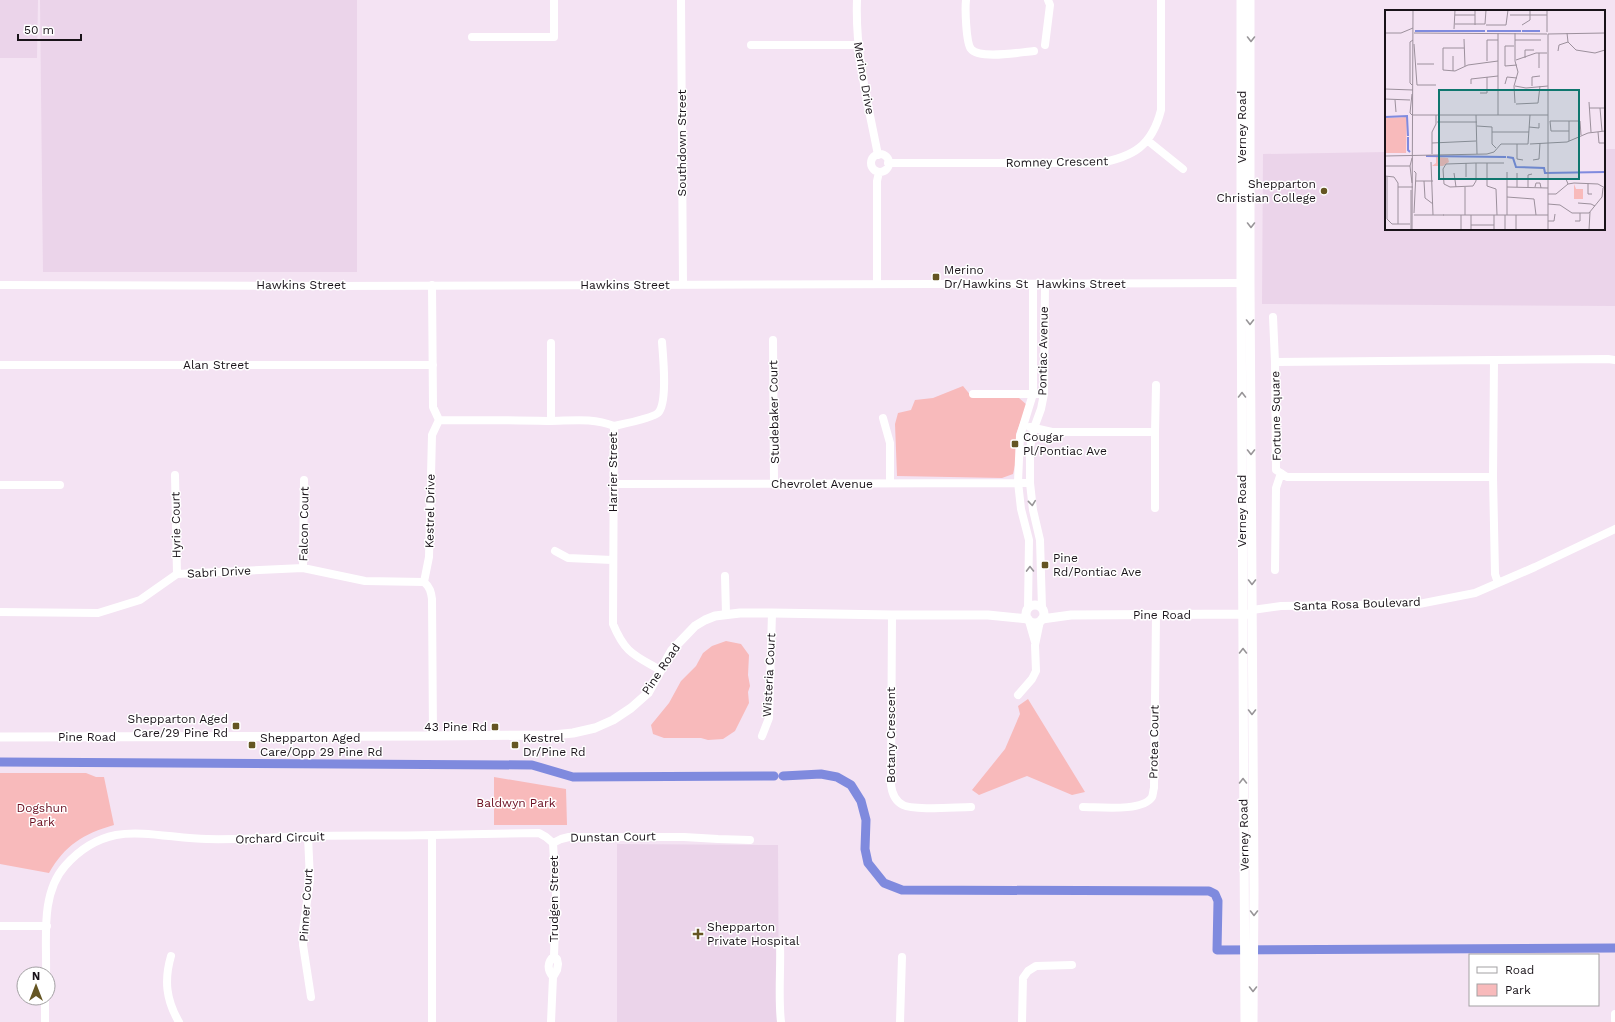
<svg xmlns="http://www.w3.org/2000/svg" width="1615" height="1022" viewBox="0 0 1615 1022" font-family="'Work Sans',sans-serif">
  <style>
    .built { fill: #ebd4ea }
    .green { fill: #f8babb }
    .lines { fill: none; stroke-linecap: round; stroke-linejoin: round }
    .canal { stroke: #7f8ade; stroke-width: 9 }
    .minor { stroke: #fff; stroke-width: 8 }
    .tertiary { stroke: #fff; stroke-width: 9 }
    .oneway { stroke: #989598 }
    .poi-dot { fill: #655623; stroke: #fff; stroke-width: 1.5 }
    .labels { text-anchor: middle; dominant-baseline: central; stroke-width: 3; stroke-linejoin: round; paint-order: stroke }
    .street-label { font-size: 12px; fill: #191319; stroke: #fff }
    .poi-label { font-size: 12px; fill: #191319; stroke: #fff; text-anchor: start }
    .park-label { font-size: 12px; fill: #6a0d1f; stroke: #fff }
    .inset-river { fill: none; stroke: #7f8ade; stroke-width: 2 }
    .inset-road { fill: none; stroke: #9c909c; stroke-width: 1 }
    .view { fill: #0f766e; fill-opacity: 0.15; stroke: #0f766e; stroke-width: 2 }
    .inset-edge { fill: none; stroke: #191319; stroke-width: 2 }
  </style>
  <rect width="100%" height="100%" fill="#f4e3f3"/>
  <path class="built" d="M 0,0 L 38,0 L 37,58 L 0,58 Z
    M 40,0 L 357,0 L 357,272 L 43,272 Z
    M 1604,149 L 1615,149 L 1615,306 L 1262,304 L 1263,154 L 1386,152 L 1386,229 L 1604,229 Z
    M 617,844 L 778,845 L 779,1022 L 617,1022 Z"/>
  <path class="green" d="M 963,386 L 972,397 L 1019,398 L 1027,405 L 1016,434 L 1016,461 L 1013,474 L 1002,478 L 897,476 L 895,424 L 898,413 L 911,410 L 915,400 L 933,398 Z
    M 726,641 L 741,644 L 749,655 L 748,675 L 750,686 L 748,692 L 749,703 L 735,731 L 723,739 L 708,740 L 701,738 L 664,738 L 653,734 L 651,725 L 669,703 L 681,681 L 696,666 L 703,653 L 712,646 Z
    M 1028,699 L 1085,792 L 1072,795 L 1027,776 L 979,795 L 972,790 L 1005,749 L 1020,714 L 1018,706 Z
    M 0,773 L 86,773 L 96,777 L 104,777 L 114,825 C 83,834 65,845 49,873 L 0,864 Z
    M 494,777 L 566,789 L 567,825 L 494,825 Z"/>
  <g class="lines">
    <path class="canal" d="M 0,762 L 532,765 L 573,777 L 774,776
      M 783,776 L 821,774 L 837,777 L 851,785 L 861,801 L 866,820 L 865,849 L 868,863 L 884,883 L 902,890 L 1209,891 L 1215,894 L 1218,901 L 1217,950 L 1615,948"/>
    <path class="minor" d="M 681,0 L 683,285
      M 857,0 C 855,53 868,104 878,155
      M 966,0 C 965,9 966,43 971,49 C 980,60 1021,52 1034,51
      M 472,37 L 554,37 L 554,0
      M 751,45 L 858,45
      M 1045,45 L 1050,5 L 1048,0
      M 1147,140 L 1183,169
      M871 163a9 9 0 1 1 18 0a9 9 0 1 1-18 0Z
      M 888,163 L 1099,163 C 1133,157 1152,146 1161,110 L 1161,0
      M 877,284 L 877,181 L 879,172
      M 0,285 L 329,286 L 1247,283
      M 432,285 L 433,407 L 439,420 L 432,435 L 429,557 L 424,582 C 430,587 431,592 432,599 L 433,736
      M 1273,317 L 1275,362
      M 773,340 L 774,484
      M 551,343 L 551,421
      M 0,365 L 433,365
      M 973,394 L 1038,394
      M 883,418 L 890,443 L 890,483
      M 439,420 C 475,420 511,420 547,421 C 571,421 591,417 614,426 L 613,624 C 625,653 634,655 660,670
      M 614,426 C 623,424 653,418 658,413 C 668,403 663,356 662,342
      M 1030,427 L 1052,432 L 1155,432 L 1156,385
      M 1155,432 L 1155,508
      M 175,475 L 177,574
      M 1493,477 L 1287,477 L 1276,470 L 1275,362 L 1494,360
      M 614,484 L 1030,483
      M 0,485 L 60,485
      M 555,551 L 568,558 L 612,560
      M 303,568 L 304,480
      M 1275,570 L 1276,488 L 1281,473
      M 725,576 L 726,614
      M 1498,583 L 1495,574 L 1493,477 L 1494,360 L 1608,359 L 1615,360
      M 1028,608 L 1029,540 L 1021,509 L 1018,482 L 1020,436 L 1033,394 L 1033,284
      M 1042,608 L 1040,540 L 1033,510 L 1030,483 L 1030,448 L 1034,428 L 1041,409 L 1044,394 L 1045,284
      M 1252,610 L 1281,606 L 1419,604 L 1475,593 L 1535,567 L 1615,529
      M 0,612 L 98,613 L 140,600 L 177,574 L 303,568 L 365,581 L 424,582
      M 892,615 L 891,785 C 892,793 895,801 903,805 C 915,811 956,807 971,807
      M 1029,621 L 1035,642
      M 1018,695 L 1032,679 L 1036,671 L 1035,645 L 1040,621
      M 762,736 L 769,718 L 772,613
      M 1083,807 C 1099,807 1143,812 1152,797 C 1153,795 1153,791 1154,788 L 1156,615
      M 432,835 L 539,833 L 546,837 L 553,843
      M 308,836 L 310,880 L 303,930 L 303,945 L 311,997
      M 553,843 L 561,839 L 569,837 L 684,837 L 718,839 L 750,840
      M 0,926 L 47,926
      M 780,943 C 781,969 778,996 781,1022
      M 171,956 C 164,980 166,1000 179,1022
      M 46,974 C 47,940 40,894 65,866 C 79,850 96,839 116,835 C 143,830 179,839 207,839 C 240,840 274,837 307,836 C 349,835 390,836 432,835 L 432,1022
      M 553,977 C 547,970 547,962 554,956
      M 1615,1014 L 1615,1020
      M 45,1022 L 45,998
      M 551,1022 L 553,977 L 557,970 L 558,964 L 557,959 L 554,956 L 556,895 L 553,843
      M 900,1022 L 902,957
      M 1022,1022 L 1023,978 L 1028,971 L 1036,966 L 1072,965"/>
    <path class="tertiary" d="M 1241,0 L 1241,283 L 1245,1022
      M 1250,0 L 1250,283 L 1254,889 L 1253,1022
      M1026 614a9 9 0 1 1 18 0a9 9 0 1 1-18 0Z
      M 1042,619 L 1071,615 L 1249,614
      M 0,737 L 433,736 L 553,735 L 573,733 L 595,728 L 613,720 L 631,708 L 648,693 L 672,650 L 695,626 L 705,620 L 715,616 L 740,613 L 772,613 L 892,615 L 988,615 L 1028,619"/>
  </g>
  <defs><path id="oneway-chevron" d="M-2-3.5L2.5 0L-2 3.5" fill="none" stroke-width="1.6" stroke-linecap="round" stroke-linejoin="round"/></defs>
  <g class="oneway">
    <use href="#oneway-chevron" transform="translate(1251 39) rotate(90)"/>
    <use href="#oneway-chevron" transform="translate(1251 225) rotate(90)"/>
    <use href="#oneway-chevron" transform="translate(1250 322) rotate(90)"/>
    <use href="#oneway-chevron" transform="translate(1242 395) rotate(-90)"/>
    <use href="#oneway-chevron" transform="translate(1251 452) rotate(90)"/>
    <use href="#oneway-chevron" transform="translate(1032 503) rotate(84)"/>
    <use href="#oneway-chevron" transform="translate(1030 569) rotate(-91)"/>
    <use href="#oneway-chevron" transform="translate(1252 582) rotate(90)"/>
    <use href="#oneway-chevron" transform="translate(1243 651) rotate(-90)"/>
    <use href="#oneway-chevron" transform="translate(1252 712) rotate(90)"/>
    <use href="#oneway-chevron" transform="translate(1243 781) rotate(-90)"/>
    <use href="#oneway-chevron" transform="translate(1254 913) rotate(90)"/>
    <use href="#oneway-chevron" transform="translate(1253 989) rotate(90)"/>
  </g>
  <g class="poi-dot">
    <circle cx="1324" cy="191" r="4"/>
    <rect x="932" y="273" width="8" height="8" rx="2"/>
    <rect x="1011" y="440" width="8" height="8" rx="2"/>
    <rect x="1041" y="561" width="8" height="8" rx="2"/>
    <rect x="232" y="722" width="8" height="8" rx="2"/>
    <rect x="491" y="723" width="8" height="8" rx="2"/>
    <rect x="248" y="741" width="8" height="8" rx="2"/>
    <rect x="511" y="741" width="8" height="8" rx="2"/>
    <path d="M696 928h4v4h4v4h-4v4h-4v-4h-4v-4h4z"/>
  </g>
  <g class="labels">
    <g class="street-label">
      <text transform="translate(864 78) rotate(80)">Merino Drive</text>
      <text transform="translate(1242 127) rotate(-90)">Verney Road</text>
      <text transform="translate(682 143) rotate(-90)">Southdown Street</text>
      <text transform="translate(1057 162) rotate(-1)">Romney Crescent</text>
      <text x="1081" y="284">Hawkins Street</text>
      <text x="301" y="285">Hawkins Street</text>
      <text x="625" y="285">Hawkins Street</text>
      <text transform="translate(1043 351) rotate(-89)">Pontiac Avenue</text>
      <text x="216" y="365">Alan Street</text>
      <text transform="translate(774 412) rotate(-91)">Studebaker Court</text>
      <text transform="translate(1276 416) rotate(-91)">Fortune Square</text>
      <text transform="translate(613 472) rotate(-90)">Harrier Street</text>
      <text x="822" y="484">Chevrolet Avenue</text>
      <text transform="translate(430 511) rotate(-89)">Kestrel Drive</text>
      <text transform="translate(1242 511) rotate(-90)">Verney Road</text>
      <text transform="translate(304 524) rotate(-89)">Falcon Court</text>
      <text transform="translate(176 525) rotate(-91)">Hyrie Court</text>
      <text transform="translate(219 572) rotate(-3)">Sabri Drive</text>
      <text transform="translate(1357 604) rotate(-2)">Santa Rosa Boulevard</text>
      <text x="1162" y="615">Pine Road</text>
      <text transform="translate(661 669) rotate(-56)">Pine Road</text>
      <text transform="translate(769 675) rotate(-87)">Wisteria Court</text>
      <text transform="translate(891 735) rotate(-90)">Botany Crescent</text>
      <text x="87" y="737">Pine Road</text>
      <text transform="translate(1154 742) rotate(-89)">Protea Court</text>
      <text transform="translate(1244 835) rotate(-91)">Verney Road</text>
      <text transform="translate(613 837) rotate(-1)">Dunstan Court</text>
      <text transform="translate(280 838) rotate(-2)">Orchard Circuit</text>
      <text transform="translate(554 899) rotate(-90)">Trudgen Street</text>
      <text transform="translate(306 905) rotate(-86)">Pinner Court</text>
    </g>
    <g class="poi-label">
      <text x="1316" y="184" text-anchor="end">Shepparton<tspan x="1316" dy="14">Christian College</tspan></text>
      <text x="944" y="270">Merino<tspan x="944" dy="14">Dr/Hawkins St</tspan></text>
      <text x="1023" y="437">Cougar<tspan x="1023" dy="14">Pl/Pontiac Ave</tspan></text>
      <text x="1053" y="558">Pine<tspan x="1053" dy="14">Rd/Pontiac Ave</tspan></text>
      <text x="228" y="719" text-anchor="end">Shepparton Aged<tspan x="228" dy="14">Care/29 Pine Rd</tspan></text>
      <text x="487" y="727" text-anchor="end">43 Pine Rd</text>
      <text x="260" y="738">Shepparton Aged<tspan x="260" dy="14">Care/Opp 29 Pine Rd</tspan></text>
      <text x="523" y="738">Kestrel<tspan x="523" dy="14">Dr/Pine Rd</tspan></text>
      <text x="707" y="927">Shepparton<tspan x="707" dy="14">Private Hospital</tspan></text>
    </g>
    <g class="park-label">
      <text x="516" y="803">Baldwyn Park</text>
      <text x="42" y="808">Dogshun<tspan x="42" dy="14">Park</tspan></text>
    </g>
  </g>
  <g transform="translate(1385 10)">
    <rect width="220" height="220" fill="#f4e3f3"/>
    <path d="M 22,107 L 21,143 L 0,143 L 0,108 ZM 51,147 L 63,148 L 64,152 L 58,156 L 47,156 L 51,153 ZM 189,174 L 191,179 L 198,179 L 198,189 L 189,189 Z" fill="#f8babb"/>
    <path class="inset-river" d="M 30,21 L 100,21M 102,21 L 136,21M 137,21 L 155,21M 0,107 L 22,106 L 23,126M 23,127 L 23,140 L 25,142M 41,146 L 121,147M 122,147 L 128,148 L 131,157 L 159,158 L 160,163 L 220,162"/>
    <path class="inset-road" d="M 70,5 L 90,5M 125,5 L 162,5M 70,14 L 100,14M 100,14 L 101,0M 90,15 L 90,0M 101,15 L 121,15M 121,15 L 123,0M 137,15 L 145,10 L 145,1M 69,19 L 70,0M 162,22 L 162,0M 0,23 L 16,23 L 28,18M 29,23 L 162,24M 113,23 L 113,105M 130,23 L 130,51M 182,23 L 183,32 L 191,40 L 210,43 L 220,40M 163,24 L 220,23M 79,29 L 80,56M 130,30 L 156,30M 29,34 L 32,75M 129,36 L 120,36 L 120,56 L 132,55M 79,38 L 58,38 L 58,60 L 70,61 L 83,55 L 113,51M 173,41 L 174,35 L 183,32M 154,43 L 154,58M 68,46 L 68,61M 140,48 L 140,40 L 149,40M 131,50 L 151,43 L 162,43M 102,51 L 102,30 L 113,30M 32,54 L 49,54M 86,74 L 86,69 L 113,66M 120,74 L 122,67 L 132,68M 27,75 L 25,73 L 25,32 L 28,30M 32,75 L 51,75M 129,76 L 133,62 L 130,51M 129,76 L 130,93M 130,76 L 141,78 L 163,76M 147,76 L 147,67 L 155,66M 0,79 L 28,80M 95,83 L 102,83 L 102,67M 27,84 L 25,103 L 27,105M 0,89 L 25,90M 10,90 L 11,102M 204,92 L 206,122M 131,94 L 153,93 L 155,76M 204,98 L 220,98M 215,98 L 217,121M 28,105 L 163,105M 91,105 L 92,144M 52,112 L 92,112M 92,116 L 107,117 L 107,134 L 111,138M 144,117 L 154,118 L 154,113M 184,121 L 166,121 L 165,111 L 184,111M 107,122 L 144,122M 213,122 L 214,133 L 220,133M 184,131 L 184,111 L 195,111 L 196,125M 47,133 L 91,131M 163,133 L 182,132 L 203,123 L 220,121M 132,134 L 132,149 L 138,150M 143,134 L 145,105M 145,134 L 163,133M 47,144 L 47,122 L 51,114 L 51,105M 0,146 L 102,144 L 109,142 L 116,134 L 143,134M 27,148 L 25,156 L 27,173M 148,150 L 154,149 L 155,133M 46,152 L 48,205M 81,153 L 81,167M 91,153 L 91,171 L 88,176 L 65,177 L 59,174 L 58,159 L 61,154 ZM 91,153 L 119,153M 102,153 L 102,176 L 111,179 L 112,205M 0,156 L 25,156M 29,161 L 31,163 L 29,203M 122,162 L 122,205M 69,163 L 71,177M 0,166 L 9,167 L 13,173 L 13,214M 2,166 L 2,209 L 7,214 L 25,214M 173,169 L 181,169 L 183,174M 31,171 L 48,171M 39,171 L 40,188 L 48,194M 203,173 L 203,184 L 207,184M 13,177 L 28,177M 80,177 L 80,205M 122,177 L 163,178M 132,177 L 132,163M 143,177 L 143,165 L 147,164M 150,177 L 151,173 L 155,173 L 156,178M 26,180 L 26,219M 163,184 L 171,184 L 183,174 L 189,173 L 213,174 L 220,178M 122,187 L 149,189 L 151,205M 193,193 L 206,194 L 210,196M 163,194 L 175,195 L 187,203 L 204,203 L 217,187 L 218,178M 29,205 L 59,205M 58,205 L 163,205M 76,205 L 76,220M 86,205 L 86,220M 109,205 L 109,220M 120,205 L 120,220M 163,211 L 169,211 L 170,204M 190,211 L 195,211 L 195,203M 86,215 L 109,215M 27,220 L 28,0M 131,220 L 131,205M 163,220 L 163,24M 204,220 L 205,202"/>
    <path class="view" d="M 54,80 L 194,80 L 194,169 L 54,169 Z"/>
    <rect width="220" height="220" class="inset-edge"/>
  </g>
  <rect x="1469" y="954" width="130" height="52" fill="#ffffff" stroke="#a3a1a3"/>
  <rect x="1477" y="967" width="20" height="6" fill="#ffffff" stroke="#a3a1a3"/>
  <text x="1505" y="974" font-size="12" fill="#191319">Road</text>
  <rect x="1477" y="984" width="20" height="12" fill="#f8babb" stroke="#a3a1a3"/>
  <text x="1505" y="994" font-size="12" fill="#191319">Park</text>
  <g transform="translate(36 986)"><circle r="19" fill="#ffffff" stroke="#a3a1a3"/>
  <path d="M0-3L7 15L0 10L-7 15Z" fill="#655623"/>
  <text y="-6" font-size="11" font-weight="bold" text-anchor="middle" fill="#191319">N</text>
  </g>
  <path d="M18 34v6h63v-6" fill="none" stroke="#191319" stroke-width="2"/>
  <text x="24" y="34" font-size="12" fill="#191319" stroke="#ffffff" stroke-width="3" paint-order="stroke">50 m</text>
</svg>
